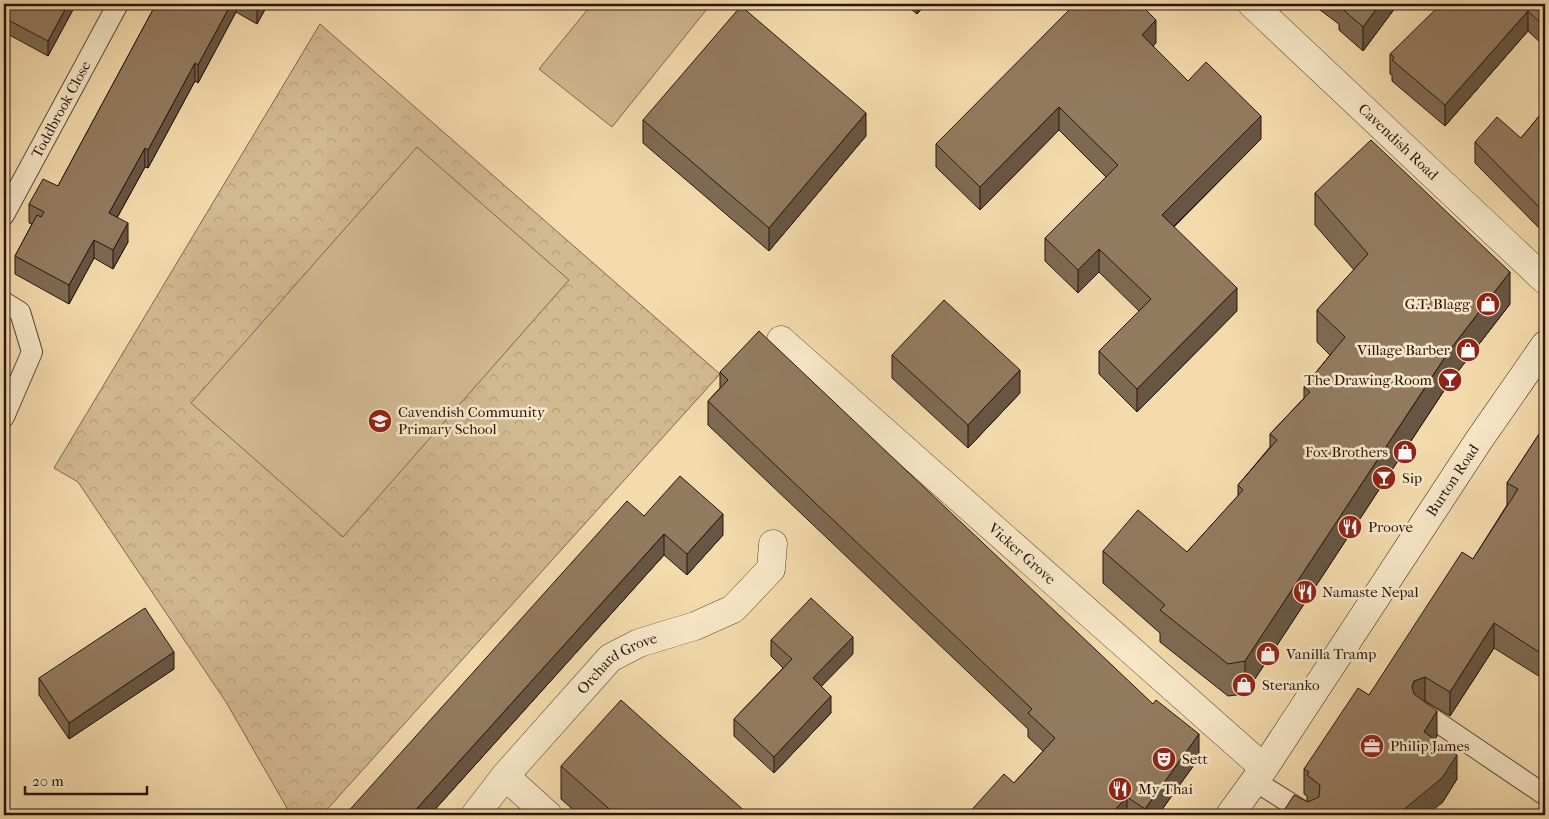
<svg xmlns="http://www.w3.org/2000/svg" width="1549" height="819" viewBox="0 0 1549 819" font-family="'IM FELL French Canon',serif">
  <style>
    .forest { fill: url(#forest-crowns); stroke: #7d664f }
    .garden { fill: #d1b991; stroke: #7d664f }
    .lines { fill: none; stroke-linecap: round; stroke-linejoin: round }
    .lane-casing { stroke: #5c4635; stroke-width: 22 }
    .street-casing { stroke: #5c4635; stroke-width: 29 }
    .secondary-casing { stroke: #29140d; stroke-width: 29 }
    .lane { stroke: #f8e8c9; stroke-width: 20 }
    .street { stroke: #f8e8c9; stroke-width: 28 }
    .secondary { stroke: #f8e8c9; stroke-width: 28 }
    .wall { fill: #7e6a53; stroke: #29140d }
    .shaded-wall { fill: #675643; stroke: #29140d }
    .building { fill: #937b60; stroke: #29140d }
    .labels { text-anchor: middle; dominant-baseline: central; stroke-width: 5; stroke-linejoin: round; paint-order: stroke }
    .street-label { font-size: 15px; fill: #29140d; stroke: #f8e8c9 }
    .poi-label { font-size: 15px; fill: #29140d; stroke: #f8e8c9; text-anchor: start }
  </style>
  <defs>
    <pattern id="forest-crowns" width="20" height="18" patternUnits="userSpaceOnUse" patternTransform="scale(1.25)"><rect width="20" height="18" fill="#d1b991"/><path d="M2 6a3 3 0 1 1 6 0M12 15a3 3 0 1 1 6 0" fill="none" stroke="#b39e7c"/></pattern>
  </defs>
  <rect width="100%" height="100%" fill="#f4dbac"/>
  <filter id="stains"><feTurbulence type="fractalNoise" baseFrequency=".004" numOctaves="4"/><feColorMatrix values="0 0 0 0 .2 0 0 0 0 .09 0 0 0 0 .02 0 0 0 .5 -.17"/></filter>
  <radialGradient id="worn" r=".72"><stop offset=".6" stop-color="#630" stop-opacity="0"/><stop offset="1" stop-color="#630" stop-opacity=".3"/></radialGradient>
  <path class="forest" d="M 320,24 L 720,374 L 322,815 L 291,815 L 226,702 L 78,482 L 54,468 Z"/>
  <path class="garden" d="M 592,4 L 711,4 L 612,127 L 539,69 Z
    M 417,147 L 569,280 L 343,537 L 191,403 Z"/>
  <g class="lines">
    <g class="lane-casing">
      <g id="lane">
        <path id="s1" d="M 4,215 L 118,4"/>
        <path d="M 4,302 L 20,312 L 32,352 L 4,417"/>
        <path d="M 1424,713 L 1545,795"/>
        <path d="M 1255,781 L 1309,815"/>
      </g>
    </g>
    <g class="street-casing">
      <g id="street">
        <path id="s2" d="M 1252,4 L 1545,280"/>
        <path id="s3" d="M 781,340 L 1264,768"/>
        <path d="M 505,776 L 548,815"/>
        <path id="s4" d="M 475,815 L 505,776 L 610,658 L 639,643 L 695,626 L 733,609 L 771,569 L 773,544"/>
      </g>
    </g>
    <g class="secondary-casing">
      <g id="secondary">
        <path id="s5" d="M 1230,815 L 1264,768 L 1479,440 L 1545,345"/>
      </g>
    </g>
    <use href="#lane" class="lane"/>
    <use href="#street" class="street"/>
    <use href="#secondary" class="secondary"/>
  </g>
  <path class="wall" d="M 4,4 L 76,4 L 48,56 L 4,32 Z
    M 156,4 L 268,4 L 257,24 L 236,12 L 198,83 L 195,81 L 148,168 L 145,167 L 117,218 L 128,242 L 113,269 L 94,258 L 69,304 L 15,274 L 15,256 L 32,224 L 29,223 L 29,204 L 58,186 Z
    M 905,4 L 926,4 L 917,14 Z
    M 1312,4 L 1398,4 L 1363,51 L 1339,30 L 1339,24 Z
    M 1545,4 L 1545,47 L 1528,31 L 1445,126 L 1392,81 L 1392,75 L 1390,74 L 1390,54 Z
    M 1156,43 L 1153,46 L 1188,81 L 1261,139 L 1174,227 L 1237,311 L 1137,412 L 1099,374 L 1099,351 L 1139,311 L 1099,272 L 1078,293 L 1045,261 L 1045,238 L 1106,177 L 1059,130 L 980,210 L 936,167 L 936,144 Z
    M 1545,109 L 1545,232 L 1543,232 L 1475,163 L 1475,142 L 1521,138 Z
    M 643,120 L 866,136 L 769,251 L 643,143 Z
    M 1315,193 L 1510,304 L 1449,383 L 1245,694 L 1228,696 L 1160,642 L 1160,633 L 1103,583 L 1103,551 L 1187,552 L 1238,496 L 1238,485 L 1270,447 L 1270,434 L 1304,398 L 1304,387 L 1330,355 L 1317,342 L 1317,310 L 1354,270 L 1315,225 Z
    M 892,355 L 1020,393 L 968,448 L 892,378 Z
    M 720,372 L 1199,758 L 1158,815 L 967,815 L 1014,783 L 1043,751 L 1028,737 L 1028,729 L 708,425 L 708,401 L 720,388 Z
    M 1545,425 L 1545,680 L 1494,648 L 1450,716 L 1425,701 L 1424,702 L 1437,736 L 1435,739 L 1457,779 L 1442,803 L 1308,802 L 1309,802 L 1307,800 L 1307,796 L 1304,794 L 1304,769 L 1369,695 L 1473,559 L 1507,505 L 1507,483 Z
    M 644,516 L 723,535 L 687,575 L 664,555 L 430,815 L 345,815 Z
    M 771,640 L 853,654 L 821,686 L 831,713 L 774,773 L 734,736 L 734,719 L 783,668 L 771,656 Z
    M 174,669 L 69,739 L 39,695 L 39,678 Z
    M 561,766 L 749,815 L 579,815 L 561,799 Z"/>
  <path class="shaded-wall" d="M 68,4 L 76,4 L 48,56 L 48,41 Z
    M 231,4 L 236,4 L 236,12 L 198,83 L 198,65 Z
    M 258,4 L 268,4 L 257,24 L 257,5 Z
    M 917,4 L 926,4 L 917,14 Z
    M 1380,4 L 1398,4 L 1363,51 L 1363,27 Z
    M 1528,11 L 1528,31 L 1445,126 L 1445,105 Z
    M 1156,20 L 1156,43 L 1142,58 L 1142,35 Z
    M 195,63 L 195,81 L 148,168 L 148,150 Z
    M 1059,107 L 1059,130 L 980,210 L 980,187 Z
    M 866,113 L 866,136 L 769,251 L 769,228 Z
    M 1261,116 L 1261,139 L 1162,238 L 1162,215 Z
    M 145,148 L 145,167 L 109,232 L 109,213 Z
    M 128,223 L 128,242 L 113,269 L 113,250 Z
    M 94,240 L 94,258 L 69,304 L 69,285 Z
    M 1099,249 L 1099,272 L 1078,293 L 1078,270 Z
    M 1510,272 L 1510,304 L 1449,383 L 1245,694 L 1245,661 L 1449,351 Z
    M 1237,288 L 1237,311 L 1137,412 L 1137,389 Z
    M 1020,370 L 1020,393 L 968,448 L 968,425 Z
    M 723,514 L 723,535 L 687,575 L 687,554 Z
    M 664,534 L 664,555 L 430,815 L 411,815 Z
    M 1494,623 L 1494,648 L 1450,716 L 1450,692 Z
    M 853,637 L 853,654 L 813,695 L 813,678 Z
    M 174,652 L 174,669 L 69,739 L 69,723 Z
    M 1425,677 L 1425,701 L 1414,706 L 1412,687 L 1414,681 Z
    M 831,696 L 831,713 L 774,773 L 774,757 Z
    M 1437,711 L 1437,736 L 1424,757 L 1424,732 Z
    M 1199,734 L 1199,758 L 1158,815 L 1145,815 L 1145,809 Z
    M 1457,755 L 1457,779 L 1442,803 L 1426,815 L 1397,815 Z
    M 1127,797 L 1127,815 L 1110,815 Z"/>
  <path class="building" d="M 4,4 L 68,4 L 48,41 L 4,18 Z
    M 156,4 L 231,4 L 198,65 L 195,63 L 148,150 L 145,148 L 109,213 L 128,223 L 113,250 L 94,240 L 69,285 L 15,256 L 37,215 L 41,217 L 44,212 L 29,204 L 43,179 L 58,186 Z
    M 1075,4 L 1140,4 L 1156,20 L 1142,35 L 1188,81 L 1206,62 L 1261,116 L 1162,215 L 1237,288 L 1137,389 L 1099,351 L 1151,299 L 1099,249 L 1078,270 L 1045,238 L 1118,165 L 1059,107 L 980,187 L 936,144 Z
    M 1341,4 L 1380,4 L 1363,27 L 1339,6 Z
    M 1441,4 L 1545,4 L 1545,27 L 1528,11 L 1445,105 L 1392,60 L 1394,57 L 1390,54 Z
    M 741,6 L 866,113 L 769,228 L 643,120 Z
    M 1545,109 L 1545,211 L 1543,211 L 1475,142 L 1497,117 L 1521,138 Z
    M 1371,140 L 1510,272 L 1449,351 L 1245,661 L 1228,664 L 1160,610 L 1165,605 L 1103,551 L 1138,510 L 1187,552 L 1243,490 L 1238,485 L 1277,440 L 1270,434 L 1310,392 L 1304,387 L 1345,337 L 1317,310 L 1368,254 L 1315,193 Z
    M 944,300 L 1020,370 L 968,425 L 892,355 Z
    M 759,331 L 1153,704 L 1156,700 L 1199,734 L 1145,809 L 1127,797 L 1110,815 L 967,815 L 1004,774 L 1014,783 L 1055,738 L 1028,713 L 1032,709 L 708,401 L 728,380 L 720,372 Z
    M 1545,425 L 1545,656 L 1494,623 L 1450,692 L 1425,677 L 1414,681 L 1412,687 L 1414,694 L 1437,711 L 1424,732 L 1457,755 L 1442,778 L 1397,815 L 1281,815 L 1294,795 L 1308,802 L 1319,797 L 1320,785 L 1307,775 L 1309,772 L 1304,769 L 1358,688 L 1369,695 L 1462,552 L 1473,559 L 1518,489 L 1507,483 Z
    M 680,476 L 723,514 L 687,554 L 664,534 L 411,815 L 345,815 L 627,501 L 644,516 Z
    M 811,598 L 853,637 L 813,678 L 831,696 L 774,757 L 734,719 L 792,659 L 771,640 Z
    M 145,608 L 174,652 L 69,723 L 39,678 Z
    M 621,700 L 749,815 L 616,815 L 561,766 Z"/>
  <defs>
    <g id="shop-disc" transform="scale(1.25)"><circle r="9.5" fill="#8f2418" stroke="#f8e8c9"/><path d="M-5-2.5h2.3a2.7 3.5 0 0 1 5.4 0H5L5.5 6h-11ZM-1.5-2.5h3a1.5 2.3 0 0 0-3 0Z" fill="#fff"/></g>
    <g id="bar-disc" transform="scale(1.25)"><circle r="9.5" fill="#8f2418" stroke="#f8e8c9"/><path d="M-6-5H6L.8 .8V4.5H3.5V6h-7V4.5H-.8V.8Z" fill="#fff"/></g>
    <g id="school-disc" transform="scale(1.25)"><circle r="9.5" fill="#8f2418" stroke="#f8e8c9"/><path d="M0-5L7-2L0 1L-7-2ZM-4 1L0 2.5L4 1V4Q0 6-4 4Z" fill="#fff"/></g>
    <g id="restaurant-disc" transform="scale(1.25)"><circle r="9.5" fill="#8f2418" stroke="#f8e8c9"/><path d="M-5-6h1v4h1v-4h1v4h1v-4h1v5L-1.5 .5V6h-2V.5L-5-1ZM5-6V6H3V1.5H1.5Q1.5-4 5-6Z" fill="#fff"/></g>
    <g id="office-disc" transform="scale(1.25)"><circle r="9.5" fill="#8f2418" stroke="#f8e8c9"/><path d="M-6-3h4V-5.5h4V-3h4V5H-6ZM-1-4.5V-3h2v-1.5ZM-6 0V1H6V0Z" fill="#fff"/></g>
    <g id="theatre-disc" transform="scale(1.25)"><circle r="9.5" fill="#8f2418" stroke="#f8e8c9"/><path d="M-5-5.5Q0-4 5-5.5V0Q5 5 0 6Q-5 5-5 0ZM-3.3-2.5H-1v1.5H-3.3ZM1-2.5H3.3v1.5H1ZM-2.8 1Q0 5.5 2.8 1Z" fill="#fff"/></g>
  </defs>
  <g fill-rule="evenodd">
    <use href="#shop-disc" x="1488" y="304"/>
    <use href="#shop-disc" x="1468" y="350"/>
    <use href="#bar-disc" x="1450" y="380"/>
    <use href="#school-disc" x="380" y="421"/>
    <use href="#shop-disc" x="1405" y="452"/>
    <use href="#bar-disc" x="1384" y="478"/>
    <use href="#restaurant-disc" x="1350" y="527"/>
    <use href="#restaurant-disc" x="1305" y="592"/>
    <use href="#shop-disc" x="1268" y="654"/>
    <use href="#shop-disc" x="1244" y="685"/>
    <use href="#office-disc" x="1372" y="746"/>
    <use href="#theatre-disc" x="1164" y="759"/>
    <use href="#restaurant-disc" x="1120" y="789"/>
  </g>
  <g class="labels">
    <g class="street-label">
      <text stroke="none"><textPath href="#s1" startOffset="120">Toddbrook Close</textPath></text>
      <text stroke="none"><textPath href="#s2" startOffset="201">Cavendish Road</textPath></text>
      <text stroke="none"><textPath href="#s5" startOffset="402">Burton Road</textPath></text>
      <text stroke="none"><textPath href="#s3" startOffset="322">Vicker Grove</textPath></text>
      <text stroke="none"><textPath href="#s4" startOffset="210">Orchard Grove</textPath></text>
    </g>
    <g class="poi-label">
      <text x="1470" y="304" text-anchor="end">G.T. Blagg</text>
      <text x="1450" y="350" text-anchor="end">Village Barber</text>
      <text x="1432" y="380" text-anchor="end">The Drawing Room</text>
      <text x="398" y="412">Cavendish Community<tspan x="398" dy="17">Primary School</tspan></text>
      <text x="1388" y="452" text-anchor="end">Fox Brothers</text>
      <text x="1402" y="478">Sip</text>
      <text x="1368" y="527">Proove</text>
      <text x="1322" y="592">Namaste Nepal</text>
      <text x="1286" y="654">Vanilla Tramp</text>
      <text x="1262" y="685">Steranko</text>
      <text x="1390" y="746">Philip James</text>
      <text x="1182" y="759">Sett</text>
      <text x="1138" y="789">My Thai</text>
    </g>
  </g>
  <rect width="1549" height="819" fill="none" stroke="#f4dbac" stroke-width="20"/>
  <rect x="5" y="5" width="1539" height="809" fill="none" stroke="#29140d" stroke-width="2.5"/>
  <rect x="10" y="10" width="1529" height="799" fill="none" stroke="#29140d"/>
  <path d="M25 786v8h122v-8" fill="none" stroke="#29140d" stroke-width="2.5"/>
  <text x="32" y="786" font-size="15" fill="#29140d" stroke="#f8e8c9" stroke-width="4" paint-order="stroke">20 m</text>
  <rect width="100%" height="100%" filter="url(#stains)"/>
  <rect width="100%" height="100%" fill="url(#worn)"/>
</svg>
